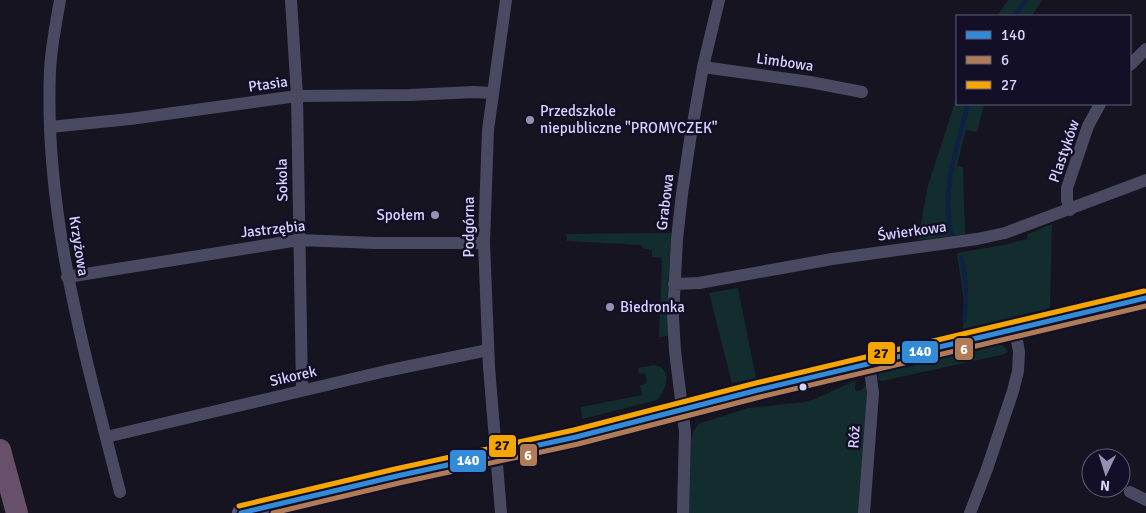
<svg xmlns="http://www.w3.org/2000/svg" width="1146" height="513" viewBox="0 0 1146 513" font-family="Signika,sans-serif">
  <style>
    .green { fill: #132c2d }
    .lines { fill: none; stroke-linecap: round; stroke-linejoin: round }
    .stream { stroke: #0d2144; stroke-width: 4.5 }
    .street { stroke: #4a4962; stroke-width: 12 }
    .secondary { stroke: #575674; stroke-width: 18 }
    .highway { stroke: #67516a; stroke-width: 22 }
    .bus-1-casing { stroke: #130f26; stroke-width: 9 }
    .bus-2-casing { stroke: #130f26; stroke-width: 9 }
    .bus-3-casing { stroke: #130f26; stroke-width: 9 }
    .bus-1 { stroke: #338bd7; stroke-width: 5 }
    .bus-2 { stroke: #b07c57; stroke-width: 5 }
    .bus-3 { stroke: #f7a600; stroke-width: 5 }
    .poi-dot { fill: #9591b1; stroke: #130f26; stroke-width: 2 }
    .bus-dot { fill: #d9d4ff; stroke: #130f26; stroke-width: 2 }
    .labels { text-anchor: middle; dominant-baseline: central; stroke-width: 5; stroke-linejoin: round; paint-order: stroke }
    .street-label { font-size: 15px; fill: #d9d4ff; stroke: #130f26 }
    .poi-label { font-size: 15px; fill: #d9d4ff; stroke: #130f26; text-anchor: start }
    .line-badge { stroke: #130f26; stroke-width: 2 }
    .badge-label { font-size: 14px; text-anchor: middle; font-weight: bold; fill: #fff }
    .pale-badge-label { font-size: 14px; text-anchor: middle; font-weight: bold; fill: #111 }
  </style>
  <rect width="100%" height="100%" fill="#161421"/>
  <path class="green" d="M 1008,0 L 1042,0 L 1032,16 L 997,16 Z
    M 957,96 L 957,104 L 984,104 L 977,132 L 966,130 L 957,165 L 963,168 L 965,234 L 918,240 L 928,185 Z
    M 1052,224 L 1050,308 L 963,329 L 964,302 L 957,253 L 1004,245 L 1027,239 L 1028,234 Z
    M 671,233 L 667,311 L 668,336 L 659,337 L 662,258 L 652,257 L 652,250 L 642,248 L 641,245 L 567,241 L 566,234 Z
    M 738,288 L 756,378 L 732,383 L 709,293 Z
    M 997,345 L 1002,345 L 1008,351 L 1005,354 L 882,381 L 878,380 L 878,373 Z
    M 653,365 C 673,366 667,390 657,400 L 582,419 L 581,407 L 642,395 L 640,385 L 647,383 L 645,373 L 639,374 L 638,368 Z
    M 856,380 L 855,389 L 856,391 L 862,390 L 866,385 L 867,395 L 861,513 L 687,513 L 691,440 L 694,431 L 698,424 L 748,408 L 804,402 L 815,399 Z"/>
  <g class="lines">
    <path class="stream" d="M 1014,16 L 1026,0
      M 952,234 C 940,191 958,145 968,104
      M 961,258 C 967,279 967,299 964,320"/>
    <path class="street" d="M 60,0 C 56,23 51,48 50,71 C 44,215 85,354 120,492
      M 291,0 L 297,96 L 302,390
      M 1130,65 L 1146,49
      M 703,67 L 810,82 L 862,92
      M 50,127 L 130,119 L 297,96 L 410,95 L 474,92 L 492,93
      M 1070,210 L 1067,200 L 1067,188 L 1088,126 L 1100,104
      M 67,277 L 299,240 L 374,243 L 484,243
      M 674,284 L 699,283 L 832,259 L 977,239 L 1005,233 L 1146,180
      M 106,437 L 386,371 L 488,350
      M 1130,492 L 1146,500
      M 501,513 L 489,367 L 484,243 L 488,130 L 506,0
      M 683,513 L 685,432 L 675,351 L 673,317 L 677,239 L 682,194 L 690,140 L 703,67 L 719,0
      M 864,513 L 873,393 L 869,363
      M 970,513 L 987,469 L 1013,391 L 1018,371 L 1019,352 L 1015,329"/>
    <path class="secondary" d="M 241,513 L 397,476 L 576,437 L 758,390 L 1146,298"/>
    <path class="highway" d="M 0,450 L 17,513"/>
    <g class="bus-1-casing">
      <path id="bus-1" d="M 241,513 L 397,476 L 576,437 L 758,390 L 1146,298"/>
    </g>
    <g class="bus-2-casing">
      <path id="bus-2" d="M 273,513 L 399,483 L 578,444 L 760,397 L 1146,306"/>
    </g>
    <g class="bus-3-casing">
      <path id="bus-3" d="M 239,506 L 395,469 L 574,430 L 756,383 L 1144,291"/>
    </g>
    <use href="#bus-1" class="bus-1"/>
    <use href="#bus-2" class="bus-2"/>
    <use href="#bus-3" class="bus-3"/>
  </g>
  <g class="poi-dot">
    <circle cx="530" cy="120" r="5"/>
    <circle cx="435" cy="215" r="5"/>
    <circle cx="610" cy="307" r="5"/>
  </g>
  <circle class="bus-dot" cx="803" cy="387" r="4.5"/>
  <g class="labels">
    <g class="street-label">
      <text transform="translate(785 62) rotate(8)">Limbowa</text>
      <text transform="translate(268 84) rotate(-8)">Ptasia</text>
      <text transform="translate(1064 151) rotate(-71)">Plastyków</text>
      <text transform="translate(282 180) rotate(-91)">Sokola</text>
      <text transform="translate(665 202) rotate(-83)">Grabowa</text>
      <text transform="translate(469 227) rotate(-90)">Podgórna</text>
      <text transform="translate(273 229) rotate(-6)">Jastrzębia</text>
      <text transform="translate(912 231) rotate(-8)">Świerkowa</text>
      <text transform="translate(79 246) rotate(81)">Krzyżowa</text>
      <text transform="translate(293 376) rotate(-13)">Sikorek</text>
      <text transform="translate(854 437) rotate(-86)">Róż</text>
    </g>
    <g class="poi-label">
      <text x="540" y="111">Przedszkole<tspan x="540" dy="17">niepubliczne "PROMYCZEK"</tspan></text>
      <text x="425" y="215" text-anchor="end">Społem</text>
      <text x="620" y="307">Biedronka</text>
    </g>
  </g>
  <g class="line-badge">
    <rect x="954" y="337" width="20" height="24" rx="5" fill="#b07c57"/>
    <rect x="901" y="340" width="38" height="24" rx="5" fill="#338bd7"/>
    <rect x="867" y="341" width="29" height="24" rx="5" fill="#f7a600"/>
    <rect x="488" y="434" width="29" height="24" rx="5" fill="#f7a600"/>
    <rect x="519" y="443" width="19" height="24" rx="5" fill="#b07c57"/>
    <rect x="449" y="449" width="38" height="24" rx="5" fill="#338bd7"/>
  </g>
  <g class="badge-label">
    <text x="964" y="354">6</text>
    <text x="920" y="356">140</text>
    <text x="528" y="460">6</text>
    <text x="468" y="465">140</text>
  </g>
  <g class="pale-badge-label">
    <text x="881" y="358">27</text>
    <text x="502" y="450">27</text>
  </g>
  <rect x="956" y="15" width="175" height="90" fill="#130f26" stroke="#625e7d"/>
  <rect x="966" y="31" width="25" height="8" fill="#338bd7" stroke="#625e7d"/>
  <text x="1001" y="40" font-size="15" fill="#d9d4ff">140</text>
  <rect x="966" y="56" width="25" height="8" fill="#b07c57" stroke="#625e7d"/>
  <text x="1001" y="65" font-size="15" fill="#d9d4ff">6</text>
  <rect x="966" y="81" width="25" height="8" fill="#f7a600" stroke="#625e7d"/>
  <text x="1001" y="90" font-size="15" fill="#d9d4ff">27</text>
  <g transform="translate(1106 473) rotate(184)"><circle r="24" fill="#130f26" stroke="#625e7d"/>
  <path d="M0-4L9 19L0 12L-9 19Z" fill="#9591b1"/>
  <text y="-8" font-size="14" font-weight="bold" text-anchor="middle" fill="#d9d4ff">N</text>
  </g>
</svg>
